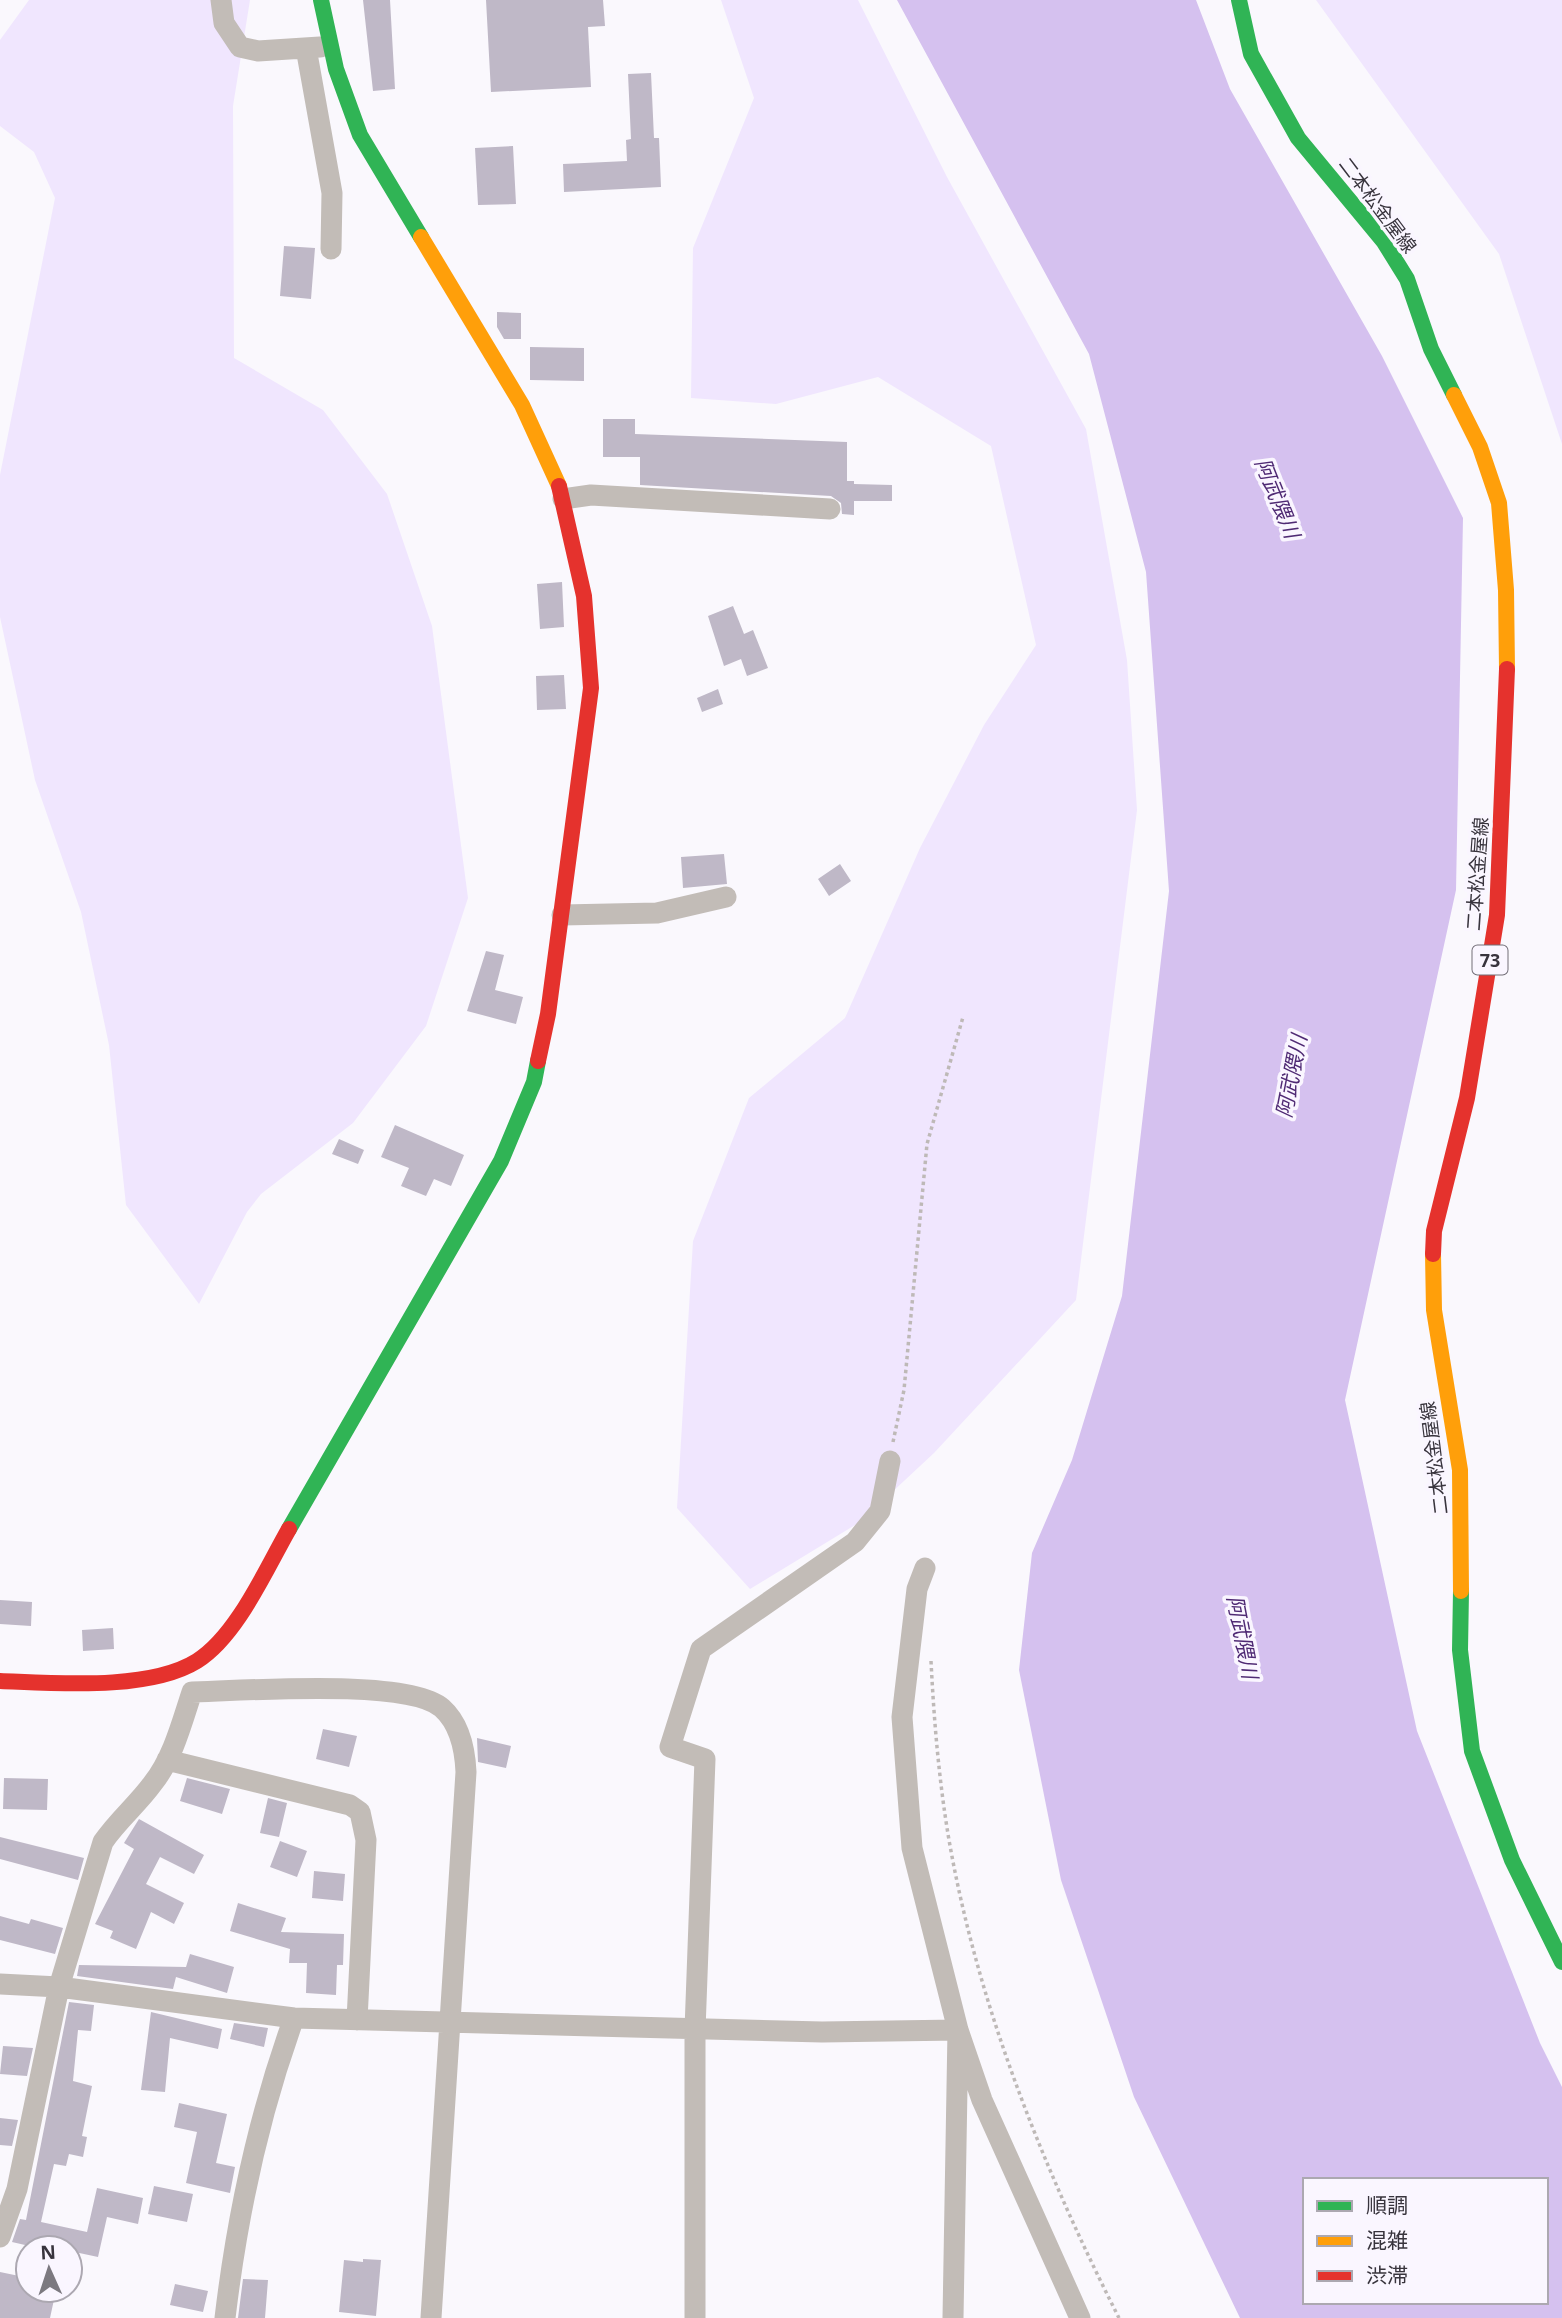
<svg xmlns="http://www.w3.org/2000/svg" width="1562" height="2318" viewBox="0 0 1562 2318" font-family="'Noto Sans','Noto Sans JP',sans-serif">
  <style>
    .green { fill: #f0e6fe }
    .water { fill: #d5c1ef; fill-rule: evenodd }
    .building { fill: #bfb8c7 }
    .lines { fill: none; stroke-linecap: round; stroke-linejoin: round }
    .path { stroke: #beb9b7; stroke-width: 3.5; stroke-dasharray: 3.5 3.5; stroke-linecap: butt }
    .street { stroke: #c2bcb7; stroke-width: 21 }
    .fast { stroke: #30b455; stroke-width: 16 }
    .slow { stroke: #ff9f0a; stroke-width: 16 }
    .jam { stroke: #e5322d; stroke-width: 16 }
    .labels { text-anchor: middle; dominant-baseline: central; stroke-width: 7; stroke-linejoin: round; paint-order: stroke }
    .shield { fill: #faf6ff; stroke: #726e77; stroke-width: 2 }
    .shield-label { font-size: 18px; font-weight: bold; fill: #38343d }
    .street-label { font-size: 19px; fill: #38343d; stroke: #faf6ff }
    .water-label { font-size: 21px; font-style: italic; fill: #4f2a74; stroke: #faf6ff }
  </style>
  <rect width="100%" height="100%" fill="#faf8fd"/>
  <path class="green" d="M 29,0 L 250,0 L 233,106 L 234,358 L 323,410 L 387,494 L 432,626 L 468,898 L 426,1026 L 353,1123 L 261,1194 L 247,1212 L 199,1304 L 126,1205 L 109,1045 L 81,912 L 35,780 L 0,617 L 0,475 L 55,198 L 34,152 L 0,126 L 0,40 Z
    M 721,0 L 858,0 L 947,177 L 1086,429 L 1127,660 L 1137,810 L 1076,1300 L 934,1453 L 860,1522 L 750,1589 L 677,1508 L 693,1241 L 749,1098 L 845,1018 L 920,848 L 984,725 L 1036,645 L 991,446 L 878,377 L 776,404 L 691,398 L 693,248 L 754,98 Z
    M 1316,0 L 1562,0 L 1562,444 L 1499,254 Z"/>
  <path class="water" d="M 897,0 L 1196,0 L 1230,89 L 1382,356 L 1463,518 L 1456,890 L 1345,1400 L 1417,1731 L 1540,2043 L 1562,2087 L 1562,2318 L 1240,2318 L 1134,2097 L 1061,1880 L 1019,1670 L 1032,1553 L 1072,1460 L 1122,1296 L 1169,891 L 1146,572 L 1089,354 ZM 1305,2180 L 1546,2180 L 1546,2302 L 1305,2302 Z"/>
  <path class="building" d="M 363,0 L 390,0 L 395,89 L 373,91 Z
    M 486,0 L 603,0 L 605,26 L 588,27 L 591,87 L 491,92 Z
    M 651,73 L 654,138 L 659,138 L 661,187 L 564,192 L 563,164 L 627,161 L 626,140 L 631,139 L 628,74 Z
    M 513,146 L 516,204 L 478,205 L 475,148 Z
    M 284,246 L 315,248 L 311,299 L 280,296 Z
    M 497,312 L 521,313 L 521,339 L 504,339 L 497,327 Z
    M 530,347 L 584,348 L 584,381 L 530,380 Z
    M 603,419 L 635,419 L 635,434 L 847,442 L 847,481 L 854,481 L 854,484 L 892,485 L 892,501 L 854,501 L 854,515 L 842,514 L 841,503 L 831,496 L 640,485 L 640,457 L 603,457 Z
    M 562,582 L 564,627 L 540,629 L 537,584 Z
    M 733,606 L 744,634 L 753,630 L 768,668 L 747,676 L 741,659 L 724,666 L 708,616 Z
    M 564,675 L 566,709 L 537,710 L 536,676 Z
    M 718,689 L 723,704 L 702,712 L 697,698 Z
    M 724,854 L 727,884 L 683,888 L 681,857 Z
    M 840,864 L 851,881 L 829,896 L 818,879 Z
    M 486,951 L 504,955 L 495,990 L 523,997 L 516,1024 L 467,1011 Z
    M 395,1125 L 464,1155 L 451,1186 L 434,1179 L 426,1196 L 401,1186 L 409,1168 L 381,1157 Z
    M 339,1139 L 364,1150 L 358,1164 L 332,1154 Z
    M 0,1600 L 32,1602 L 31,1626 L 0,1624 Z
    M 113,1628 L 114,1649 L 83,1651 L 82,1630 Z
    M 323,1729 L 357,1736 L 349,1767 L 316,1759 Z
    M 477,1738 L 511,1746 L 506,1768 L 478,1762 Z
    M 4,1778 L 48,1779 L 47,1810 L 3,1809 Z
    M 187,1778 L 230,1789 L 222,1814 L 180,1801 Z
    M 268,1798 L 287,1803 L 279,1837 L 260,1833 Z
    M 139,1819 L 204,1855 L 194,1874 L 160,1857 L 146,1884 L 184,1903 L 174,1924 L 151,1912 L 136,1949 L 110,1938 L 113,1931 L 95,1924 L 134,1849 L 124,1843 Z
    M 0,1837 L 84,1858 L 78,1880 L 0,1859 Z
    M 280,1841 L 307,1851 L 297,1877 L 270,1867 Z
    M 314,1871 L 345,1874 L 343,1901 L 312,1898 Z
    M 238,1903 L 286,1918 L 281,1932 L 344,1934 L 343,1965 L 337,1965 L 336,1995 L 306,1993 L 307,1963 L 289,1963 L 290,1949 L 230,1931 Z
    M 0,1916 L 29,1924 L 31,1919 L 63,1928 L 55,1954 L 0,1940 Z
    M 190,1954 L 234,1967 L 227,1993 L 176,1977 L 173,1989 L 77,1976 L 79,1965 L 186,1967 Z
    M 69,2002 L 94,2005 L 91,2031 L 78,2030 L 73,2081 L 92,2086 L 82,2136 L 87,2137 L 83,2157 L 69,2154 L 66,2166 L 54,2164 L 41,2222 L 87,2232 L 97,2188 L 143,2198 L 138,2224 L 107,2217 L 98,2257 L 70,2251 L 70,2248 L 38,2248 L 12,2242 L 20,2219 L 26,2220 Z
    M 151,2012 L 222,2029 L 218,2049 L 170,2038 L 165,2092 L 141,2090 Z
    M 234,2023 L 268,2028 L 264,2047 L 230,2039 Z
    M 3,2046 L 33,2048 L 27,2076 L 0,2074 Z
    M 179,2103 L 227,2114 L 216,2163 L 235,2167 L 230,2193 L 186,2183 L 197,2132 L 174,2127 Z
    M 0,2118 L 18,2120 L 12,2146 L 0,2145 Z
    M 154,2186 L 193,2194 L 187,2222 L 148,2214 Z
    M 363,2259 L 381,2260 L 376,2316 L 339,2312 L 344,2260 L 363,2262 Z
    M 0,2272 L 24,2277 L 22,2288 L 55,2295 L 50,2318 L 0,2318 Z
    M 243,2279 L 268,2280 L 265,2318 L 238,2318 Z
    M 175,2284 L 208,2291 L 203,2312 L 170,2305 Z"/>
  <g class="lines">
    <path class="path" d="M 893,1442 L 904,1390 L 927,1144 L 963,1017
      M 931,1661 C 934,1721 939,1781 949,1840 C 978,2006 1043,2168 1119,2318"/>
    <path class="street" d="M 221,0 L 224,23 L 240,47 L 258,51 L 320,47
      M 306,48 L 332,193 L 331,249
      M 563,499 L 591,495 L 830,509
      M 562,915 L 657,913 L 726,897
      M 925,1568 L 917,1589 L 902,1717 L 912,1848 L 958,2030 L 982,2100 L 1080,2318
      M 167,1760 L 350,1805 L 360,1812 L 366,1840 L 357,2020
      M 0,1984 L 59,1987 L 294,2018 L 822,2032 L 958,2030 L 953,2318
      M 0,2237 L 17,2189 L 59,1987 L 103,1842 C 118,1820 138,1804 153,1783 C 173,1758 182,1722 192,1692 C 242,1691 408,1678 442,1708 C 460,1724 465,1750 466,1772 L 431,2318
      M 225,2318 C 237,2217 259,2114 294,2018
      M 695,2318 L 695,2030 L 705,1759 L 670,1747 L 701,1649 L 855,1542 L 880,1511 L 890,1461"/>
    <path class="fast" d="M 321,0 L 336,69 L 360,135 L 421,237
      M 1239,0 L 1251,54 L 1298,138 L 1384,242 L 1407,279 L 1431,349 L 1454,395
      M 289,1529 L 501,1161 L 534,1082 L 538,1061
      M 1461,1591 L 1460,1650 L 1472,1751 L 1512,1860 L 1562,1962"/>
    <path class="slow" d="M 421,237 L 522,405 L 559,486
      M 1454,395 L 1480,447 L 1499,503 L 1506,590 L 1507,669
      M 1433,1254 L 1434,1310 L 1460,1470 L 1461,1591"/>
    <path class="jam" d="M 538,1061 L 548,1014 L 591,688 L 584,596 L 559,486
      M 1433,1254 L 1434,1231 L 1467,1098 L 1497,915 L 1507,669
      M 0,1681 C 55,1683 149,1691 197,1661 C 237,1636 266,1569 289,1529"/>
  </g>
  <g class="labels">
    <rect class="shield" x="1472.5" y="945.5" width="35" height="29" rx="5"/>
    <g class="shield-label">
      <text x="1490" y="960">73</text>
    </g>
    <g class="street-label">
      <text transform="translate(1378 205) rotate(53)">二本松金屋線</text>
      <text transform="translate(1477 874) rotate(-86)">二本松金屋線</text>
      <text transform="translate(1434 1458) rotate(-97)">二本松金屋線</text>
    </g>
    <g class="water-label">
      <text transform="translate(1278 498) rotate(68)">阿武隈川</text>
      <text transform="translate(1291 1076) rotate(-79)">阿武隈川</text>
      <text transform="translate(1243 1637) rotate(79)">阿武隈川</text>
    </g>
  </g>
  <rect x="1303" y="2178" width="245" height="126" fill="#faf6ff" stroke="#aca8b1" stroke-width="2"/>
  <rect x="1317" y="2201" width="35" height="10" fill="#30b455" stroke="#aca8b1" stroke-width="2"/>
  <text x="1366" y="2213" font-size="21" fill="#38343d">順調</text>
  <rect x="1317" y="2236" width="35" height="10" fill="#ff9f0a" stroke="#aca8b1" stroke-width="2"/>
  <text x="1366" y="2248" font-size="21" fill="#38343d">混雑</text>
  <rect x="1317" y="2271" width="35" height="10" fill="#e5322d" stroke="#aca8b1" stroke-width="2"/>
  <text x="1366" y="2283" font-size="21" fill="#38343d">渋滞</text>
  <g transform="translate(49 2269) rotate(357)"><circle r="33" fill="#faf6ff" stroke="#aca8b1" stroke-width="2"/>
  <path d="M0-5L12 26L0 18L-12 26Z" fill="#7c7980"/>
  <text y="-10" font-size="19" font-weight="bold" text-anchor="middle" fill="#38343d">N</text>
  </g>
</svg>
